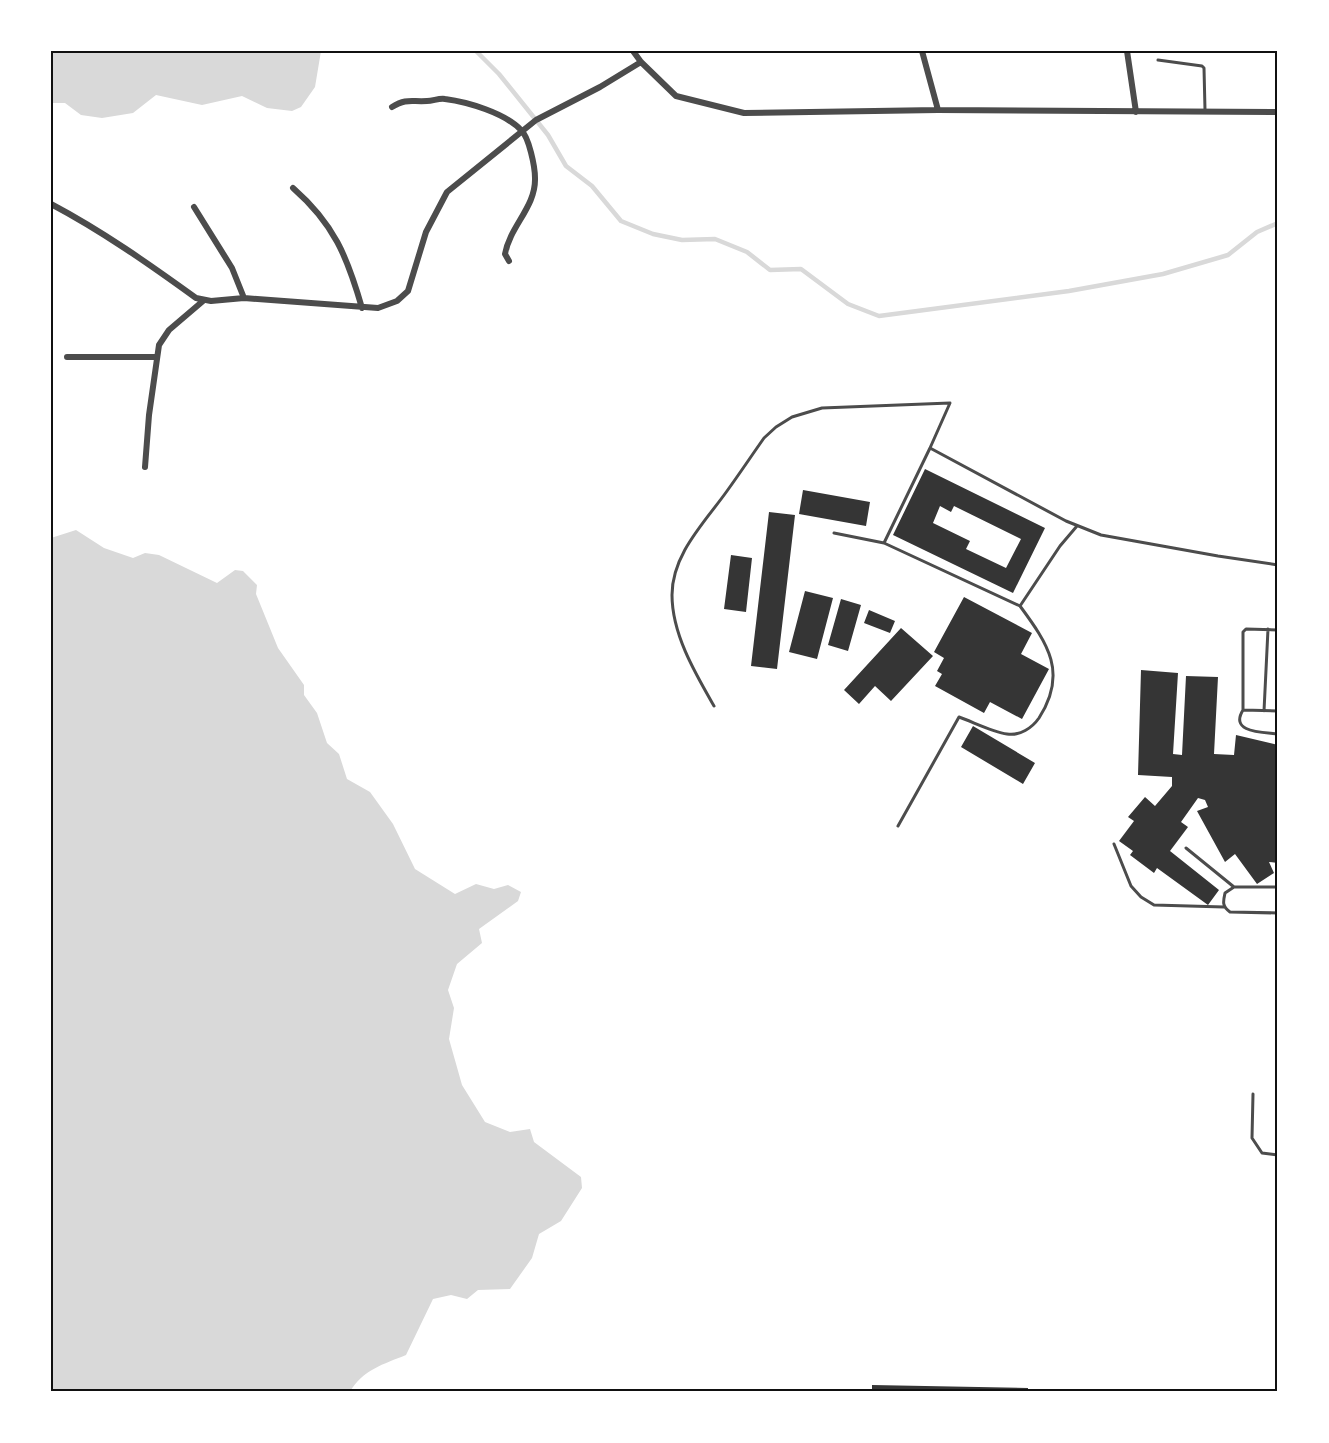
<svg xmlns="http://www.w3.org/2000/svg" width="1329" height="1443" viewBox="0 0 1329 1443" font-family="'Fira Sans Condensed',sans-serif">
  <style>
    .water { fill: #d9d9d9 }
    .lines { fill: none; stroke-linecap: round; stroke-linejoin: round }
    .stream { stroke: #d9d9d9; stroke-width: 4.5 }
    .building { fill: #353535; fill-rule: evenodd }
    .service { stroke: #4c4c4c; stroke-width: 3 }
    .minor { stroke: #4c4c4c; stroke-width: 6 }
    .neatline { fill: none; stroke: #111; stroke-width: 2 }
  </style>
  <rect width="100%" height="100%" fill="#fff"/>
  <path class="water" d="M 51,51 L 321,51 L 315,87 L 301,107 L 292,111 L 267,108 L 242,96 L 202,105 L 156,95 L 133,113 L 102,118 L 81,115 L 65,103 L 51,103 Z
    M 76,530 L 104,548 L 133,558 L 145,553 L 159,555 L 217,583 L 235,570 L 243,571 L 257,585 L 256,594 L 278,648 L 304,685 L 304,695 L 317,713 L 327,743 L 339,754 L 347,779 L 370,792 L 393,824 L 415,869 L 455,894 L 476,884 L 494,889 L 508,885 L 521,892 L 518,901 L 479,929 L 482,943 L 457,964 L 448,990 L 454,1008 L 449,1039 L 462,1085 L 485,1122 L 510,1132 L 530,1129 L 534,1142 L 581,1177 L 582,1188 L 561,1221 L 539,1234 L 532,1258 L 510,1289 L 478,1290 L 467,1299 L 451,1295 L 433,1299 L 406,1355 C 384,1364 362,1370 350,1392 L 51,1392 L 51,538 Z"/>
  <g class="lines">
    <path class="stream" d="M 476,51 L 499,74 L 548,135 L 566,166 L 592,186 L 621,221 L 653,234 L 682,240 L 715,239 L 747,252 L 770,270 L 801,269 L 848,304 L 879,316 L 1069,291 L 1163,274 L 1228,255 L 1257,232 L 1278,223"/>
  </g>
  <path class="building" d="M 925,469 L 1045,528 L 1013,593 L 893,535 ZM 940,506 L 951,512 L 954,506 L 1021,539 L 1006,568 L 966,549 L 970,541 L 933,523 Z
    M 803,490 L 870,502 L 866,526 L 799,514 Z
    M 769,512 L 795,515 L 777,669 L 751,666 Z
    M 731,555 L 752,558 L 746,612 L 724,609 Z
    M 805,591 L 833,598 L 817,659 L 789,652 Z
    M 964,597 L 1032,633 L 1021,654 L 1049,669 L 1022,719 L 990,702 L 984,713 L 935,686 L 942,674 L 937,671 L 944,658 L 934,652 Z
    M 841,599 L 861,605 L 848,651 L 828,645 Z
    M 869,610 L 895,621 L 890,633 L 864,623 Z
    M 901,628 L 933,656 L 891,701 L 875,686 L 859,704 L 844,690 Z
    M 1141,670 L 1178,673 L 1173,754 L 1182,755 L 1186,676 L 1218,677 L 1214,754 L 1234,755 L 1236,735 L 1278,745 L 1278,863 L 1269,862 L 1274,873 L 1257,884 L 1235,854 L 1225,862 L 1197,811 L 1208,807 L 1205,800 L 1198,798 L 1181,822 L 1188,827 L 1170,851 L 1219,890 L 1208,905 L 1157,868 L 1154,873 L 1130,855 L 1133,851 L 1119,841 L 1134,821 L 1128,817 L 1145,797 L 1155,806 L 1172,786 L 1172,777 L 1138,775 Z
    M 973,726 L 1035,763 L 1023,784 L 961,747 Z
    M 872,1385 L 1028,1388 L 1028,1392 L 872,1392 Z"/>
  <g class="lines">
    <path class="service" d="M 1158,60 L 1202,66 L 1204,68 L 1205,110
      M 834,533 L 884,543 L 1020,606 L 1060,546 L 1077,526
      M 884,543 L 930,448 L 1066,521 L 1101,535 L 1218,556 L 1278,565
      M 714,706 C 695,673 672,634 672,595 C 672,554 705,522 727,491 C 740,473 752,455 764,438 L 776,427 L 792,417 L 822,408 L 950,403 L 930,448
      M 1243,710 L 1243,632 L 1246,629 L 1278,630
      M 1264,711 L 1268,629
      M 1278,711 L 1243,710 C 1229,733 1263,732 1278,734
      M 898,826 L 959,717 C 973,722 993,732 1007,734 C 1020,736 1032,728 1039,718 C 1068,673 1048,644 1020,606
      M 1114,844 L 1131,886 L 1141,897 L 1154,905 L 1224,907
      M 1186,848 L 1234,887
      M 1278,887 L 1234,887 L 1225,893 C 1223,902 1222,906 1230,912 L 1278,913
      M 1253,1094 L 1252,1138 L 1262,1153 L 1278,1155"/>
    <path class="minor" d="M 633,51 L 641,62 L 676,96 L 744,113 L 938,110 L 1278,112
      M 922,51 L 938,110
      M 1127,51 L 1136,112
      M 392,107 C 407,98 411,102 427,101 C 433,101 439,98 445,99 C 468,102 505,113 521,130 C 529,137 535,167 535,178 C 536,207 510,226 505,254 L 509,261
      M 293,188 C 334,224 347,256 362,308
      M 51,204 C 102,231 149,264 196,298 L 211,301 L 244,298 L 378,308 L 397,301 L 408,291 L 426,232 L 447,192 L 536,120 L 600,87 L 641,62
      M 194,207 L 232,268 L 244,298
      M 67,357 L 156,357
      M 145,467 L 149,415 L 159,345 L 169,330 L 203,301"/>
  </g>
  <rect width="1329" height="1443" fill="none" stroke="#ffffff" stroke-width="105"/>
  <rect x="52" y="52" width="1224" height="1338" class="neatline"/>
</svg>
